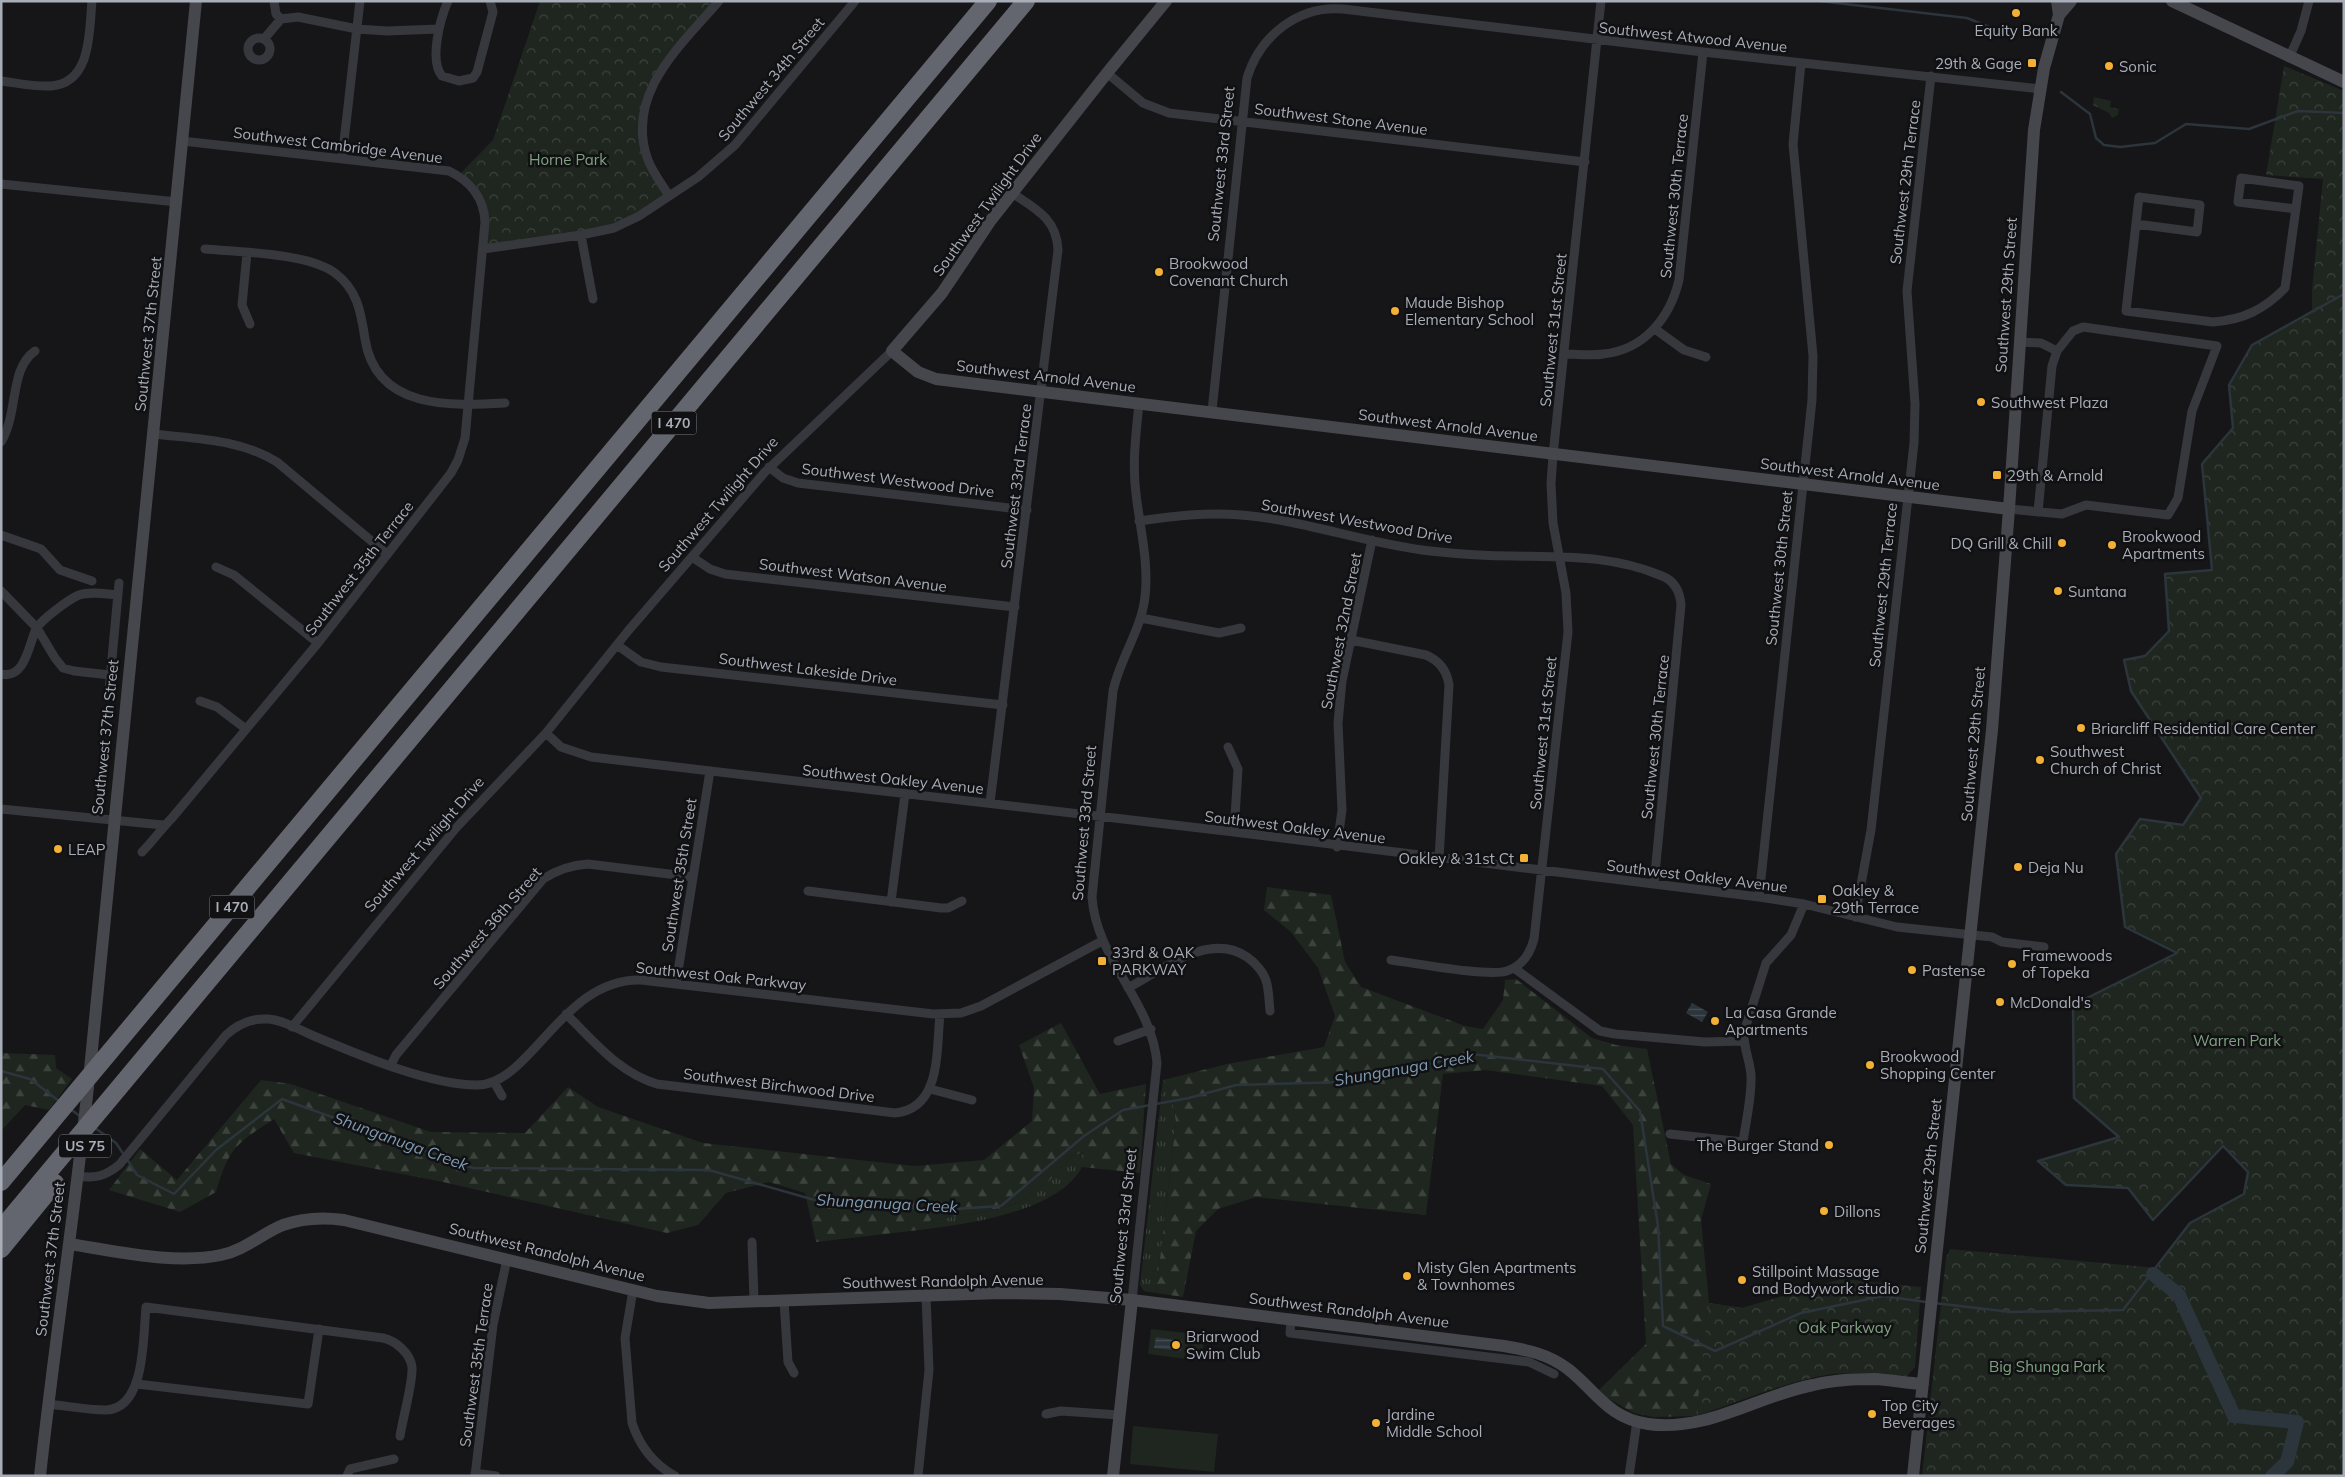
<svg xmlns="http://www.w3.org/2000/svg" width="2345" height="1477" viewBox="0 0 2345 1477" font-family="Mulish,sans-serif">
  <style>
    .grass { fill: url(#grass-tufts) }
    .forest { fill: url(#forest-firs) }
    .park { fill: url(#park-crowns) }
    .pitch { fill: #1e261f }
    .water { fill: url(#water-rules) }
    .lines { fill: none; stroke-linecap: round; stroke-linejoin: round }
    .stream { stroke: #2c353c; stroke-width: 2.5 }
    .river { stroke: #2c353c; stroke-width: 14 }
    .street { stroke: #37383d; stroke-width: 9 }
    .secondary { stroke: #45474d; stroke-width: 12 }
    .highway { stroke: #63666e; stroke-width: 18 }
    .poi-dot { fill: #f2b134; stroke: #111113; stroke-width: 2 }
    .labels { text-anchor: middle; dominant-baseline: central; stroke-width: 5; stroke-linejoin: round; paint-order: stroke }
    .shield { fill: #111113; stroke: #7b7e86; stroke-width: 1 }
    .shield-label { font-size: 14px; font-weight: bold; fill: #a8adb8 }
    .poi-label { font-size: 15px; fill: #a8adb8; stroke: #111113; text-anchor: start }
    .street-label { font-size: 15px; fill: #a8adb8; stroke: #111113 }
    .park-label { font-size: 15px; fill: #7fa381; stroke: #111113 }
    .water-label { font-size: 16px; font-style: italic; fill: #7f9bb3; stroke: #111113 }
  </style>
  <defs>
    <pattern id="grass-tufts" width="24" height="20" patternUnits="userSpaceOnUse" patternTransform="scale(1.25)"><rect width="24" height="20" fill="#1e261f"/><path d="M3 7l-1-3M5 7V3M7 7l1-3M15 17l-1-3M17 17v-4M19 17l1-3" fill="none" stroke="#3c433d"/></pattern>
    <pattern id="forest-firs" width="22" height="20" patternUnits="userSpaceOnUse" patternTransform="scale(1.25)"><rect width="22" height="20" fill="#1e261f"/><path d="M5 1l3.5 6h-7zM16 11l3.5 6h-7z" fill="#3c433d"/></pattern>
    <pattern id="park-crowns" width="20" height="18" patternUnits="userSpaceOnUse" patternTransform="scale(1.25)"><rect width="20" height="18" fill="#1e261f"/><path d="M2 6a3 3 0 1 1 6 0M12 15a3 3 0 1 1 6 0" fill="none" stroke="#3c433d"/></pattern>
    <pattern id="water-rules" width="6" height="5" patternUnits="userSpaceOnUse" patternTransform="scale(1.25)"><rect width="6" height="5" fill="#2c353c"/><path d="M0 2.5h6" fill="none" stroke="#485056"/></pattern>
  </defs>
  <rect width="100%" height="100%" fill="#161618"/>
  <path class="grass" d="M 1163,1080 L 1171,1093 L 1176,1122 L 1156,1293 L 1144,1291 L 1140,1285 Z
    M 1085,1152 C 1084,1156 1084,1163 1082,1167 C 1059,1212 964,1225 919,1230 L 931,1220 L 979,1213 L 1018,1203 L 1048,1182 L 1072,1156 Z"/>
  <path class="forest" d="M 1267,887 L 1331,895 L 1345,962 L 1361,987 L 1465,1026 L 1483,1029 L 1503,1000 L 1505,980 L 1516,979 L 1592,1038 L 1616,1045 L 1647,1049 L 1671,1164 L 1684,1175 L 1711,1184 L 1701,1220 L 1709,1303 L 1742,1308 L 1842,1279 L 1867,1354 L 1696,1416 L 1653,1417 L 1634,1413 L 1597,1392 L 1646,1344 L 1633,1125 L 1602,1086 L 1485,1070 L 1443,1074 L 1426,1215 L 1256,1197 L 1218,1209 L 1196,1231 L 1183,1297 L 1156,1293 L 1176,1122 L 1171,1093 L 1163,1080 L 1227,1064 L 1324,1047 L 1335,1016 L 1318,968 L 1291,932 L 1264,910 Z
    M 1061,1023 L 1100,1094 L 1146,1084 L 1140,1173 L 1082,1167 L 1084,1152 L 1072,1156 L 1048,1182 L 1018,1203 L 979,1213 L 931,1220 L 919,1230 L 816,1242 L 805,1193 L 769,1182 L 726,1193 L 698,1225 L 667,1233 L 443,1182 L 294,1153 L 274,1119 C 236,1144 229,1147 216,1192 L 180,1212 L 109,1190 L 140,1149 L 177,1180 L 261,1080 L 291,1084 L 431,1132 L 525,1133 L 568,1087 L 598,1107 L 703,1143 L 915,1166 L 984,1160 L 1032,1121 L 1034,1088 L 1019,1045 Z
    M 1,1053 L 55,1055 L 56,1068 L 72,1079 L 49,1110 L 25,1105 L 1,1131 Z"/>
  <path class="park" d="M 540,1 L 719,1 L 651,87 L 645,147 L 669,196 L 624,224 L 483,249 L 484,210 L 458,176 L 493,140 Z
    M 2284,66 L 2344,91 L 2344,1476 L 1922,1476 L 1946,1258 L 1950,1249 L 2157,1268 L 2190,1223 L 2244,1193 L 2248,1172 L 2223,1146 L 2153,1220 L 2128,1188 L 2066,1185 L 2038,1161 L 2118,1137 L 2074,1098 L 2073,1005 L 2177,953 L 2125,927 L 2116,854 L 2140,819 L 2183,825 L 2201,798 L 2131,691 L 2124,660 L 2145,656 L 2169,631 L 2165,574 L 2212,569 L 2202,464 L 2233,428 L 2229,385 L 2252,345 L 2312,310 L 2312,289 L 2323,179 L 2266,175 Z
    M 2094,97 L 2111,101 L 2110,107 L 2119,109 L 2118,115 L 2112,118 L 2109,113 L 2093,105 Z
    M 1842,1279 L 1921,1287 L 1915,1367 L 1906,1377 C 1882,1375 1857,1372 1833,1374 C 1792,1379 1737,1403 1696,1416 L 1709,1303 L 1742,1308 Z"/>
  <path class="pitch" d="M 1151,1329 L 1205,1335 L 1201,1361 L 1148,1354 Z
    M 1133,1426 L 1218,1434 L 1214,1472 L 1130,1464 Z"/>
  <path class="water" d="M 1692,1003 L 1708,1012 L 1702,1022 L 1686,1013 Z
    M 1156,1337 L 1182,1341 L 1181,1351 L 1154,1348 Z"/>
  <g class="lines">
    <path class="stream" d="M 1819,1 L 1967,18 L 1992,28 L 2003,37
      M 2061,92 L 2090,114 L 2096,138 L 2104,145 L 2120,147 L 2155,143 L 2186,124 L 2249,129 L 2298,111 L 2344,113
      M 1,1071 L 30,1079 L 59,1101
      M 69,1108 L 81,1117
      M 95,1128 L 116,1143 L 124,1155
      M 127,1159 L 137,1175 L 174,1194 L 216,1150 L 282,1099 L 473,1168 L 709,1170 L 818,1201 L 939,1210 L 1001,1206 L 1084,1136 L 1123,1110 L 1189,1098 L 1236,1085 L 1344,1082 L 1472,1054 L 1603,1069 L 1640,1111 L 1658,1226 L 1663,1326 L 1715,1351 L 1801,1313 L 1883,1296 L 1926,1302
      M 1934,1303 L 2011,1312 L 2123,1310 L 2190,1223 L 2244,1194 L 2248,1172 L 2223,1146 L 2153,1220 L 2128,1188 L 2066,1185 L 2038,1161 L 2119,1137 L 2074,1098 L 2073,1005 L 2177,953 L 2125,927 L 2116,854 L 2140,819 L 2183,825 L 2201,798 L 2131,691 L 2124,660 L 2145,656 L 2169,631 L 2165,574 L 2212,570 L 2202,464 L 2233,428 L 2229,385 L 2252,345 L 2344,294"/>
    <path class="river" d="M 2153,1274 L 2179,1295 L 2234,1416 L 2297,1422 L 2287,1462 L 2272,1476"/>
    <path class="street" d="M 274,1 L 276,14 L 281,19
      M 448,1 C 440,19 429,61 442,76 L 459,81 L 473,78 L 477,72 L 493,12 L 490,1
      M248 49a11 11 0 1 1 22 0a11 11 0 1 1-22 0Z
      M 264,39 L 281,19 L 298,17 L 357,29 L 387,31 L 439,29
      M 2289,58 L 2301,31 L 2309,1
      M 1107,73 L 1143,103 L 1169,113 L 1585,162
      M 1,81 C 17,83 35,87 51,86 C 92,83 89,31 92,1
      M 342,159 L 360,1
      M 1,184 L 177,202
      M 669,196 C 662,184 653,173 648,160 C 624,95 680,46 719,1
      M 2136,224 L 2197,232 L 2200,205 L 2139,197 L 2126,311 L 2213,322 C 2243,320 2265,309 2285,288 L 2299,186 L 2241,178 L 2238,202 L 2296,209
      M 581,235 L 593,299
      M 205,249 C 239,252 308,253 335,273 C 358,290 361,313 365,339 C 376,410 451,406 505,403
      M 483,249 L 581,235 L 614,228 L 639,216 L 698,177 L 735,145 L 855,1
      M 247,253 L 242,305 L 250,324
      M 1655,329 L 1684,350 L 1706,357
      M 2020,342 L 2041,343 L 2057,351
      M 1564,354 C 1577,354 1591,356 1603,354 C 1644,350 1670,318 1679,280 L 1703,52
      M 1212,411 L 1247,78 C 1260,36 1298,5 1343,9 L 1703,52 L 2040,89
      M 154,434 C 196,439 240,439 277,462 L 387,554
      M 1,442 C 19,412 9,369 35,351
      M 769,467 L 783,478 L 798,483 L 1027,510
      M 2009,509 L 2062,514 L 2086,505 L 2168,515 L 2178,498 L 2192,411 L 2217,346 L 2083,327 L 2073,331 L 2057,351 L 2052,366 L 2038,512
      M 1139,521 C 1173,516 1207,512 1241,515 C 1305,520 1366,544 1430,551 C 1458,554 1485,556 1513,556 C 1564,557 1613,555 1662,576 C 1675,581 1680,592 1681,605 L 1654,884
      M 1,535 L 41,549 L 60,570 L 92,581
      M 692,557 L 710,569 L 725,574 L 1015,607
      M 216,567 L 234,575 L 318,643
      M 1,591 L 37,628 L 55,658 L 63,668 L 74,671 L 110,675
      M 1141,618 L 1219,633 L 1241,628
      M 1351,640 L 1426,655 C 1440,661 1447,671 1449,685 L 1439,859
      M 617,645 L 641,662 L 661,667 L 1003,705
      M 1,674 C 25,680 29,644 36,629 C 41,620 69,599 79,595 C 90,591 106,594 118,595
      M 109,691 L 119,583
      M 200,701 L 217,707 L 246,729
      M 546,733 L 561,747 L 591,757 L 1234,832 L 1759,897 L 1804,904 L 1897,927 L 1992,937 L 2002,942 L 2044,947
      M 1228,747 L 1238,769 L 1234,832
      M 990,803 L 1058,250 C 1057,219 1036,209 1012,193
      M 1,809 L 163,825
      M 1337,847 L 1342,810 L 1338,723 L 1342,681 L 1372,540
      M 142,852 C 153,841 161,829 172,818 L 318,643 L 451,473 L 458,460 L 465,438 L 485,222 C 484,198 470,181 449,171 L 182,141
      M 808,891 L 941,908 L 948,908 L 962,901
      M 1759,897 L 1812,400 L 1813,356 L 1793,144 L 1801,63
      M 891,902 L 905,794
      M 1855,917 L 1871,830 L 1914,443 L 1915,404 L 1907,291 L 1931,76
      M 1391,960 C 1415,963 1488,977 1507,971 C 1522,966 1530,954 1534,939 L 1568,632 L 1566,593 L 1553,523 L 1551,484 L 1553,455 L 1601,1
      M 1514,968 L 1600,1031 L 1615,1034 L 1705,1042 L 1743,1041
      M 676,984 L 710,771
      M 1128,988 C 1162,970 1209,931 1247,957 C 1256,963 1265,974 1267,984 C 1269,993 1269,1002 1270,1011
      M 566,1014 C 594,1041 619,1073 657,1084 L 895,1113 C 942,1109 936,1049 940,1015
      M 292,1027 L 456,828 L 546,733 L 628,631 L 765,472 L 892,351
      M 1118,1041 L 1151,1029
      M 391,1065 L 396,1055 L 543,879 C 557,870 571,865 588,864 L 693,877
      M 494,1082 L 502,1096
      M 930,1089 L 972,1100
      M 1670,1134 L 1743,1142 C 1746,1120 1752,1097 1751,1075 C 1750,1060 1743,1047 1744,1032 L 1766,963 L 1791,935 L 1804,904
      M 78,1176 C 95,1179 105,1176 119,1165 L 226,1035 C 238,1024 252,1018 268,1019 C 285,1020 305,1033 321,1039 C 364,1057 431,1085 477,1085 C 531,1085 562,978 641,980 L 933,1014 L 961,1013 L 981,1006 L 1102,941
      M 752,1242 L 754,1301
      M 633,1290 L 625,1338 L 632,1423 C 640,1447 653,1464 675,1476
      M 1132,1300 L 1157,1063 C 1152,1002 1096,959 1092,897 L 1113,691 C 1120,658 1141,631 1145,597 C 1149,563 1140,528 1136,494 C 1132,464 1136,433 1139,403
      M 784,1301 L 788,1362 L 794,1373
      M 1291,1321 L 1290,1333 L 1529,1362 L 1554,1374
      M 137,1384 L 308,1404 L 319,1329
      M 48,1404 C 67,1406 87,1410 106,1410 C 146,1409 143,1335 146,1307 L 383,1338 C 396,1341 410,1353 412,1367 C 413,1383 403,1417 400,1436
      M 1046,1414 L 1061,1411 L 1119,1415
      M 475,1473 L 496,1476
      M 347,1476 L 350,1469 L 394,1459
      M 475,1476 L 493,1325 L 507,1259
      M 918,1476 L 929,1370 L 926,1296
      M 1629,1476 L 1637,1421"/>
    <path class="secondary" d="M 1166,1 L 1107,73 L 991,220 L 942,293 L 892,351 L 918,372 L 936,379 L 2009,509
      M 2172,1 L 2344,82
      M 2059,15 L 2071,1
      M 69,1244 C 117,1251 174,1265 221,1255 C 245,1250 261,1234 283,1225 C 303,1218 323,1217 344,1220 L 657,1296 L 709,1303 L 1000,1293 L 1060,1294 L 1132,1300 L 1504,1346 C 1528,1350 1548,1354 1568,1369 C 1596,1391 1608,1418 1648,1424 C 1708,1432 1757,1396 1813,1385 C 1833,1380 1854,1379 1874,1379 C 1890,1380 1907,1383 1923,1384
      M 40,1476 C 56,1330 79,1185 93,1039 C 126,693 161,347 196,1
      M 1113,1476 L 1132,1300
      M 1913,1476 L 1992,730 L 2009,509 L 2034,130 L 2044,68 L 2059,15 L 2057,1"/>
    <path class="highway" d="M 1,1182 L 988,1
      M 1,1229 L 1026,1
      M 1,1249 L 55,1183"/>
  </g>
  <g class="poi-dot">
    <circle cx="2016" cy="13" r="5"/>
    <rect x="2027" y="58" width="10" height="10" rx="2.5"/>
    <circle cx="2109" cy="66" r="5"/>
    <circle cx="1159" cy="272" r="5"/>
    <circle cx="1395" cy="311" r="5"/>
    <circle cx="1981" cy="402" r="5"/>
    <rect x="1992" y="470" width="10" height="10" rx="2.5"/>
    <circle cx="2062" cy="543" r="5"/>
    <circle cx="2112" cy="545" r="5"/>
    <circle cx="2058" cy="591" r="5"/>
    <circle cx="2081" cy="728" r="5"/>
    <circle cx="2040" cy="760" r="5"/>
    <circle cx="58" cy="849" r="5"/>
    <rect x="1519" y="853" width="10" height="10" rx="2.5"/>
    <circle cx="2018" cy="867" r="5"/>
    <rect x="1817" y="894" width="10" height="10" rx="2.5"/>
    <rect x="1097" y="956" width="10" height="10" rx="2.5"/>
    <circle cx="2012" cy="964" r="5"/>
    <circle cx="1912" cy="970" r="5"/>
    <circle cx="2000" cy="1002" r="5"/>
    <circle cx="1715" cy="1021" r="5"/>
    <circle cx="1870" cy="1065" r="5"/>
    <circle cx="1829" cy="1145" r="5"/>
    <circle cx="1824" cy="1211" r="5"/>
    <circle cx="1407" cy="1276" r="5"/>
    <circle cx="1742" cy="1280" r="5"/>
    <circle cx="1176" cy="1345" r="5"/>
    <circle cx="1872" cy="1414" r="5"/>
    <circle cx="1376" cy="1423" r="5"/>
  </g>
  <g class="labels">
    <g class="shield">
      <rect x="651.5" y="411.5" width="45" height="23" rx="4"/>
      <rect x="209.5" y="895.5" width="45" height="23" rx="4"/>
      <rect x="59" y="1134.5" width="52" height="23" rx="4"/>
    </g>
    <g class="shield-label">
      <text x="674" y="423">I 470</text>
      <text x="232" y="907">I 470</text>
      <text x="85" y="1146">US 75</text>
    </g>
    <g class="poi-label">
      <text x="2016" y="30" text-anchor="middle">Equity Bank</text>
      <text x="2022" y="63" text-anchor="end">29th &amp; Gage</text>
      <text x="2119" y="66">Sonic</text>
      <text x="1169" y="263">Brookwood<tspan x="1169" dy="17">Covenant Church</tspan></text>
      <text x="1405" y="302">Maude Bishop<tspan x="1405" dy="17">Elementary School</tspan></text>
      <text x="1991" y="402">Southwest Plaza</text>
      <text x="2007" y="475">29th &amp; Arnold</text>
      <text x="2122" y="536">Brookwood<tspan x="2122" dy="17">Apartments</tspan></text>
      <text x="2052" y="543" text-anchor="end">DQ Grill &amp; Chill</text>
      <text x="2068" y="591">Suntana</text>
      <text x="2091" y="728">Briarcliff Residential Care Center</text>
      <text x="2050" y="751">Southwest<tspan x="2050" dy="17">Church of Christ</tspan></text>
      <text x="68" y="849">LEAP</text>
      <text x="1514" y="858" text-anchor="end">Oakley &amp; 31st Ct</text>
      <text x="2028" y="867">Deja Nu</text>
      <text x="1832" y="890">Oakley &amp;<tspan x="1832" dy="17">29th Terrace</tspan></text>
      <text x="1112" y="952">33rd &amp; OAK<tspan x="1112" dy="17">PARKWAY</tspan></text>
      <text x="2022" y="955">Framewoods<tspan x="2022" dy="17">of Topeka</tspan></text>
      <text x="1922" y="970">Pastense</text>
      <text x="2010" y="1002">McDonald's</text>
      <text x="1725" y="1012">La Casa Grande<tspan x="1725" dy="17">Apartments</tspan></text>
      <text x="1880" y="1056">Brookwood<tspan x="1880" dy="17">Shopping Center</tspan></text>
      <text x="1819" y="1145" text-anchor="end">The Burger Stand</text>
      <text x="1834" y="1211">Dillons</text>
      <text x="1417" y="1267">Misty Glen Apartments<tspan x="1417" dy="17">&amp; Townhomes</tspan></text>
      <text x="1752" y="1271">Stillpoint Massage<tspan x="1752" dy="17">and Bodywork studio</tspan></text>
      <text x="1186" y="1336">Briarwood<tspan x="1186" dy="17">Swim Club</tspan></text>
      <text x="1882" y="1405">Top City<tspan x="1882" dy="17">Beverages</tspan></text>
      <text x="1386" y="1414">Jardine<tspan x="1386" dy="17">Middle School</tspan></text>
    </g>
    <g class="street-label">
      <text transform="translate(1693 37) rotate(6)">Southwest Atwood Avenue</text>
      <text transform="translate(771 79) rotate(-50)">Southwest 34th Street</text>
      <text transform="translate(1341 119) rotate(7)">Southwest Stone Avenue</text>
      <text transform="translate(338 145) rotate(7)">Southwest Cambridge Avenue</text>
      <text transform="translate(1221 164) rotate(-84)">Southwest 33rd Street</text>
      <text transform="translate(1905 182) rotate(-83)">Southwest 29th Terrace</text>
      <text transform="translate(1674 196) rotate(-84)">Southwest 30th Terrace</text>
      <text transform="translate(987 204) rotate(-54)">Southwest Twilight Drive</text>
      <text transform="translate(2006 295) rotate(-86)">Southwest 29th Street</text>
      <text transform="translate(1553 330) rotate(-84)">Southwest 31st Street</text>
      <text transform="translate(148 334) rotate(-84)">Southwest 37th Street</text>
      <text transform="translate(1046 376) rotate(7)">Southwest Arnold Avenue</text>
      <text transform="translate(1448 425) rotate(7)">Southwest Arnold Avenue</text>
      <text transform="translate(1850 474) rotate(7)">Southwest Arnold Avenue</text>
      <text transform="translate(898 480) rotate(7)">Southwest Westwood Drive</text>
      <text transform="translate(1016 486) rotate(-83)">Southwest 33rd Terrace</text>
      <text transform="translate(718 504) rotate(-49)">Southwest Twilight Drive</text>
      <text transform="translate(1357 521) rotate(10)">Southwest Westwood Drive</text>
      <text transform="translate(359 568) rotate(-52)">Southwest 35th Terrace</text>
      <text transform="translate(1779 568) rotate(-84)">Southwest 30th Street</text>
      <text transform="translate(853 575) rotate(7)">Southwest Watson Avenue</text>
      <text transform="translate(1883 585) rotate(-84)">Southwest 29th Terrace</text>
      <text transform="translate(1341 631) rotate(-79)">Southwest 32nd Street</text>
      <text transform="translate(808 669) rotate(7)">Southwest Lakeside Drive</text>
      <text transform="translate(1543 733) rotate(-84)">Southwest 31st Street</text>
      <text transform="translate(105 737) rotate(-84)">Southwest 37th Street</text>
      <text transform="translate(1655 737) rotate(-84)">Southwest 30th Terrace</text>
      <text transform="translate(1973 744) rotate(-85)">Southwest 29th Street</text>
      <text transform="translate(893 779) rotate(6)">Southwest Oakley Avenue</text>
      <text transform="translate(1084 823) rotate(-85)">Southwest 33rd Street</text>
      <text transform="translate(1295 827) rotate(7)">Southwest Oakley Avenue</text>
      <text transform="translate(424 844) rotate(-49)">Southwest Twilight Drive</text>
      <text transform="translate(679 875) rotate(-81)">Southwest 35th Street</text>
      <text transform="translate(1697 876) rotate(7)">Southwest Oakley Avenue</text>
      <text transform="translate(487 928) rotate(-49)">Southwest 36th Street</text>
      <text transform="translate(721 976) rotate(6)">Southwest Oak Parkway</text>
      <text transform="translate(779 1085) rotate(7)">Southwest Birchwood Drive</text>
      <text transform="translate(1928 1176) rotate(-84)">Southwest 29th Street</text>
      <text transform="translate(1123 1226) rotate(-84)">Southwest 33rd Street</text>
      <text transform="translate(547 1252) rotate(14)">Southwest Randolph Avenue</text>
      <text transform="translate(50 1259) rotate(-83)">Southwest 37th Street</text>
      <text transform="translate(943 1281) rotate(-1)">Southwest Randolph Avenue</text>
      <text transform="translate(1349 1310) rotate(7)">Southwest Randolph Avenue</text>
      <text transform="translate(476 1365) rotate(-82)">Southwest 35th Terrace</text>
    </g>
    <g class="park-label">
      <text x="568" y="159">Horne Park</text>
      <text x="2237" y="1040">Warren Park</text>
      <text x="1845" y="1327">Oak Parkway</text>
      <text x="2047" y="1366">Big Shunga Park</text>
    </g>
    <g class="water-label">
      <text transform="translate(1404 1068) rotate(-10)">Shunganuga Creek</text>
      <text transform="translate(401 1141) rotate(20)">Shunganuga Creek</text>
      <text transform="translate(887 1203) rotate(3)">Shunganuga Creek</text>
    </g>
  </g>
  <rect width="2345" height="1477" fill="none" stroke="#a8adb8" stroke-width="5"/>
</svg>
